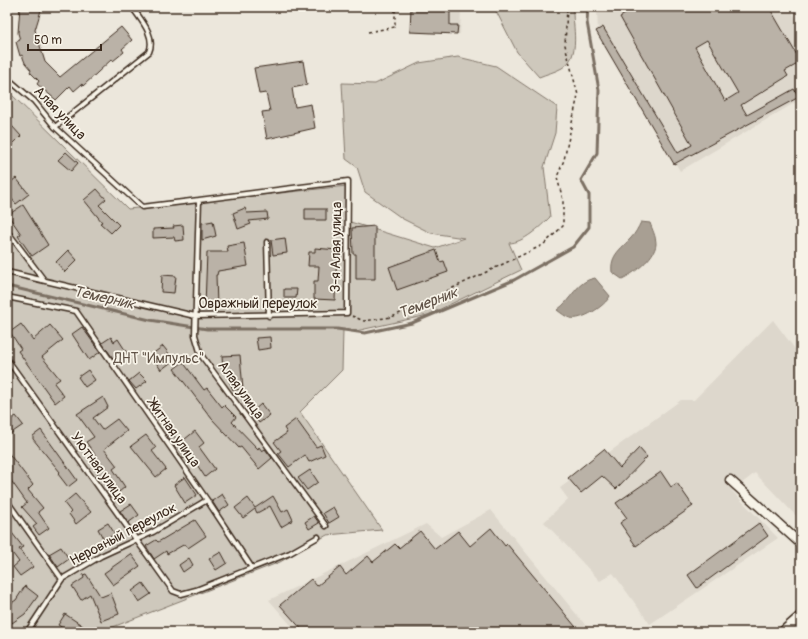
<svg xmlns="http://www.w3.org/2000/svg" width="808" height="639" viewBox="0 0 808 639" font-family="Pangolin,sans-serif">
  <style>
    .built { fill: #ddd7cc }
    .green { fill: #cec8bc; stroke: #84796d }
    .water { fill: #a89f93; stroke: #7c7064 }
    .lines { fill: none; stroke-linecap: round; stroke-linejoin: round }
    .stream { stroke: #7c7064; stroke-width: 3 }
    .building { fill: #bab2a7; stroke: #3b2a1e; fill-rule: evenodd }
    .lane-casing { stroke: #3b2a1e; stroke-width: 7 }
    .street-casing { stroke: #3b2a1e; stroke-width: 11 }
    .secondary-casing { stroke: #3b2a1e; stroke-width: 15 }
    .path { stroke: #3b2a1e; stroke-width: 1.5; stroke-dasharray: 3 3; stroke-linecap: butt }
    .lane { stroke: #f7f3e8; stroke-width: 4 }
    .street { stroke: #f7f3e8; stroke-width: 8 }
    .secondary { stroke: #f7f3e8; stroke-width: 12 }
    .labels { text-anchor: middle; dominant-baseline: central; stroke-width: 3.5; stroke-linejoin: round; paint-order: stroke }
    .street-label { font-size: 14px; fill: #3b2a1e; stroke: #f7f3e8 }
    .park-label { font-size: 14px; fill: #605246; stroke: #f7f3e8 }
    .water-label { font-size: 15px; font-style: italic; fill: #615347; stroke: #f7f3e8 }
  </style>
  <rect width="100%" height="100%" fill="#ece7dc"/>
  <filter id="ink" filterUnits="userSpaceOnUse"><feTurbulence type="fractalNoise" baseFrequency=".025" numOctaves="2"/><feDisplacementMap in="SourceGraphic" scale="8" xChannelSelector="R" yChannelSelector="G"/><feConvolveMatrix kernelMatrix="1 2 1 2 8 2 1 2 1" color-interpolation-filters="sRGB"/></filter>
  <g filter="url(#ink)">
    <path class="built" d="M 410,7 L 461,7 L 460,34 L 410,33 Z
      M 597,7 L 789,7 L 801,26 L 801,99 L 680,171 L 598,35 Z
      M 773,320 L 801,357 L 801,521 L 755,473 L 732,491 L 778,538 L 650,624 L 613,573 L 600,581 L 544,522 L 568,499 L 560,488 L 681,400 L 694,400 Z
      M 491,510 L 591,632 L 297,632 L 269,600 L 426,524 L 441,537 Z"/>
    <path class="green" d="M 494,7 L 573,7 C 572,26 582,56 562,68 C 555,72 546,74 539,77 L 517,52 Z
      M 458,57 L 496,66 L 557,107 L 555,133 L 544,167 L 550,217 C 540,227 523,243 509,243 L 521,270 L 428,315 L 356,331 L 343,330 L 342,370 L 300,412 L 382,530 L 327,535 L 280,562 L 100,632 L 7,632 L 7,90 L 128,209 L 347,186 L 347,221 L 435,248 L 464,238 L 431,233 L 403,219 L 365,192 L 357,167 L 346,159 L 342,83 L 375,84 L 419,63 Z"/>
    <path class="water" d="M 641,222 L 650,223 C 652,229 656,236 656,244 C 655,258 633,274 622,279 L 612,272 C 610,255 621,249 631,238 C 635,234 638,228 641,222 Z
      M 595,278 L 610,296 C 605,306 582,321 570,318 C 566,317 561,313 557,310 C 572,300 576,281 595,278 Z"/>
    <g class="lines">
      <path class="stream" d="M 7,286 L 150,320 L 207,329 L 337,329 L 365,333 L 412,323 L 514,280 L 573,247 L 589,227 L 589,195 L 581,180 L 597,153 L 599,90 L 587,22 L 588,7"/>
    </g>
    <path class="building" d="M 20,7 L 42,7 L 35,30 L 45,62 L 60,77 L 121,27 L 132,40 L 122,49 L 124,52 L 113,61 L 112,59 L 83,86 L 82,84 L 74,91 L 70,86 L 56,100 L 37,84 L 39,81 L 30,72 L 31,70 L 25,63 L 22,55 L 20,56 L 16,42 L 20,40 L 18,33 Z
      M 411,7 L 450,7 L 450,25 L 458,25 L 457,34 L 410,32 Z
      M 637,7 L 769,7 L 801,62 L 785,71 L 788,76 L 741,105 L 747,115 L 794,89 L 799,97 L 674,164 L 596,31 L 603,27 L 678,153 L 692,145 L 620,17 ZM 707,40 L 738,93 L 725,101 L 695,47 Z
      M 303,61 L 307,85 L 292,88 L 295,107 L 311,104 L 315,128 L 267,139 L 262,112 L 270,111 L 266,93 L 259,94 L 254,68 Z
      M 12,126 L 21,136 L 12,145 L 7,140 L 7,131 Z
      M 66,152 L 78,163 L 71,171 L 58,160 Z
      M 16,178 L 29,194 L 16,204 L 7,193 L 7,185 Z
      M 97,189 L 106,199 L 99,205 L 119,225 L 111,233 L 100,223 L 102,222 L 84,200 Z
      M 23,205 L 48,245 L 32,256 L 18,236 L 21,234 L 8,215 Z
      M 245,208 L 247,213 L 267,212 L 268,219 L 249,221 L 251,224 L 238,229 L 233,213 Z
      M 305,209 L 326,209 L 326,220 L 305,220 Z
      M 213,221 L 216,236 L 202,240 L 202,223 Z
      M 183,225 L 184,240 L 175,241 L 174,237 L 153,238 L 153,229 L 174,228 L 173,226 Z
      M 375,226 L 375,279 L 356,279 L 356,254 L 353,254 L 352,228 Z
      M 285,238 L 287,253 L 273,255 L 271,240 Z
      M 244,243 L 248,266 L 218,271 L 217,275 L 216,275 L 217,306 L 205,306 L 207,252 L 228,252 L 227,246 Z
      M 315,248 L 337,250 L 335,300 L 314,299 L 314,281 L 318,281 L 319,266 L 308,266 L 309,252 L 315,252 Z
      M 68,250 L 77,260 L 65,272 L 56,262 Z
      M 436,250 L 440,262 L 444,261 L 448,272 L 397,290 L 389,267 Z
      M 162,275 L 176,276 L 174,293 L 161,292 Z
      M 284,289 L 297,289 L 296,298 L 284,298 Z
      M 21,324 L 33,340 L 50,325 L 63,340 L 42,357 L 60,379 L 54,383 L 64,396 L 55,403 L 18,351 L 21,349 L 10,332 Z
      M 82,327 L 100,352 L 89,360 L 72,334 Z
      M 111,337 L 114,342 L 118,339 L 127,353 L 115,361 L 102,343 Z
      M 270,337 L 271,348 L 258,350 L 256,338 Z
      M 163,346 L 174,360 L 161,370 L 151,355 Z
      M 240,355 L 243,389 L 233,390 L 225,371 L 223,371 L 222,356 Z
      M 183,362 L 204,390 L 207,388 L 222,407 L 224,405 L 236,417 L 232,422 L 258,449 L 259,447 L 262,451 L 265,449 L 272,458 L 259,469 L 241,447 L 239,448 L 212,419 L 174,369 Z
      M 88,370 L 95,380 L 85,387 L 78,377 Z
      M 139,373 L 147,381 L 136,389 L 129,381 Z
      M 103,397 L 108,407 L 93,418 L 102,430 L 117,419 L 127,431 L 104,449 L 117,466 L 113,469 L 125,487 L 119,492 L 106,474 L 101,478 L 94,468 L 101,463 L 86,442 L 94,437 L 77,414 Z
      M 261,404 L 270,415 L 259,423 L 253,414 L 253,411 Z
      M 16,416 L 23,425 L 7,436 L 7,422 Z
      M 296,419 L 316,447 L 321,445 L 325,455 L 309,462 L 305,455 L 289,467 L 278,453 L 281,451 L 274,442 L 287,433 L 284,428 Z
      M 41,430 L 77,480 L 68,487 L 58,474 L 60,472 L 33,439 L 33,436 Z
      M 170,431 L 180,443 L 195,431 L 204,443 L 199,447 L 215,469 L 205,477 L 190,454 L 183,459 L 166,435 Z
      M 146,435 L 156,448 L 152,451 L 166,469 L 156,477 L 131,446 Z
      M 639,448 L 647,457 L 616,489 L 602,476 L 581,493 L 568,478 L 604,449 L 620,468 Z
      M 7,451 L 33,485 L 28,490 L 43,508 L 38,512 L 49,528 L 39,535 L 33,527 L 37,524 L 22,507 L 27,503 L 7,475 Z
      M 310,470 L 318,482 L 307,490 L 298,478 Z
      M 661,472 L 671,487 L 677,483 L 693,506 L 636,546 L 620,523 L 627,518 L 616,503 Z
      M 185,477 L 197,495 L 185,503 L 174,485 Z
      M 75,494 L 91,512 L 76,524 L 69,514 L 71,512 L 64,503 Z
      M 222,494 L 229,505 L 219,512 L 212,501 Z
      M 273,496 L 282,512 L 288,509 L 293,520 L 281,527 L 270,506 L 257,513 L 255,509 L 243,518 L 235,508 L 248,498 L 255,508 Z
      M 131,504 L 139,515 L 128,523 L 120,511 Z
      M 333,507 L 339,517 L 329,523 L 323,513 Z
      M 314,516 L 319,523 L 309,529 L 305,522 Z
      M 195,520 L 206,536 L 188,548 L 185,544 L 167,554 L 166,551 L 154,559 L 146,546 L 156,540 L 158,542 Z
      M 108,523 L 115,534 L 104,540 L 98,529 Z
      M 759,523 L 768,536 L 697,588 L 688,575 Z
      M 491,528 L 505,546 L 507,544 L 580,632 L 304,632 L 280,605 L 311,579 L 317,586 L 340,567 L 346,575 L 368,556 L 373,562 L 395,544 L 399,548 L 420,531 L 435,549 L 458,531 L 470,546 Z
      M 12,533 L 23,547 L 19,549 L 33,567 L 20,576 L 13,567 L 19,562 L 7,546 L 7,537 Z
      M 61,547 L 69,559 L 58,567 L 49,554 Z
      M 221,552 L 227,563 L 216,570 L 209,559 Z
      M 131,554 L 140,566 L 113,585 L 104,573 Z
      M 189,558 L 193,565 L 183,572 L 179,565 Z
      M 86,574 L 101,597 L 111,593 L 119,614 L 101,621 L 90,594 L 81,600 L 72,586 L 84,578 L 83,575 Z
      M 143,583 L 151,594 L 139,602 L 132,591 Z
      M 25,586 L 38,596 L 25,614 L 12,623 L 7,615 L 7,606 L 16,600 Z
      M 65,614 L 83,626 L 79,632 L 69,632 L 58,625 Z"/>
    <g class="lines">
      <g class="lane-casing">
        <path id="lane" d="M 7,78 L 34,101 L 55,127 L 142,207 L 199,200 L 195,335 L 201,355 L 326,526
          M 55,127 L 149,52 C 156,36 141,20 132,7
          M 7,231 L 44,280
          M 267,242 L 269,316
          M 7,272 L 195,316 L 347,313 L 348,181 L 199,200
          M 7,297 L 76,311 L 207,500 L 252,568
          M 7,359 L 173,591 L 181,594 L 196,590 L 290,553 L 318,537
          M 7,501 L 62,579
          M 27,632 L 62,579 L 101,556 L 153,532 L 207,500"/>
      </g>
      <g class="street-casing">
        <path id="street" d="M 730,480 L 801,544"/>
      </g>
      <g class="secondary-casing">
        <path id="secondary" d="M 785,632 L 801,618"/>
      </g>
      <path class="path" d="M 368,32 L 395,27 L 395,7
        M 352,316 L 364,321 L 392,317 L 543,245 L 563,226 L 563,200 L 557,177 L 564,160 L 578,95 L 565,45 L 567,7"/>
      <use href="#lane" class="lane"/>
      <use href="#street" class="street"/>
      <use href="#secondary" class="secondary"/>
    </g>
  </g>
  <g class="labels">
    <g class="street-label">
      <text transform="translate(60 113) rotate(46)">Алая улица</text>
      <text transform="translate(336 247) rotate(-89)">3-я Алая улица</text>
      <text x="258" y="303">Овражный переулок</text>
      <text transform="translate(241 390) rotate(54)">Алая улица</text>
      <text transform="translate(174 433) rotate(55)">Житная улица</text>
      <text transform="translate(99 468) rotate(54)">Уютная улица</text>
      <text transform="translate(123 534) rotate(-28)">Неровный переулок</text>
    </g>
    <g class="park-label">
      <text x="159" y="358">ДНТ "Импульс"</text>
    </g>
    <g class="water-label">
      <text transform="translate(104 298) rotate(13)">Темерник</text>
      <text transform="translate(428 303) rotate(-21)">Темерник</text>
    </g>
  </g>
  <rect width="808" height="639" fill="none" stroke="#f7f3e8" stroke-width="24"/>
  <rect x="12" y="12" width="784" height="615" fill="none" stroke="#3b2a1e" stroke-width="1.5" filter="url(#ink)"/>
  <path d="M28 44v6h73v-6" fill="none" stroke="#3b2a1e" stroke-width="2"/>
  <text x="34" y="44" font-size="12" fill="#3b2a1e" stroke="#f7f3e8" stroke-width="3" paint-order="stroke">50 m</text>
</svg>
